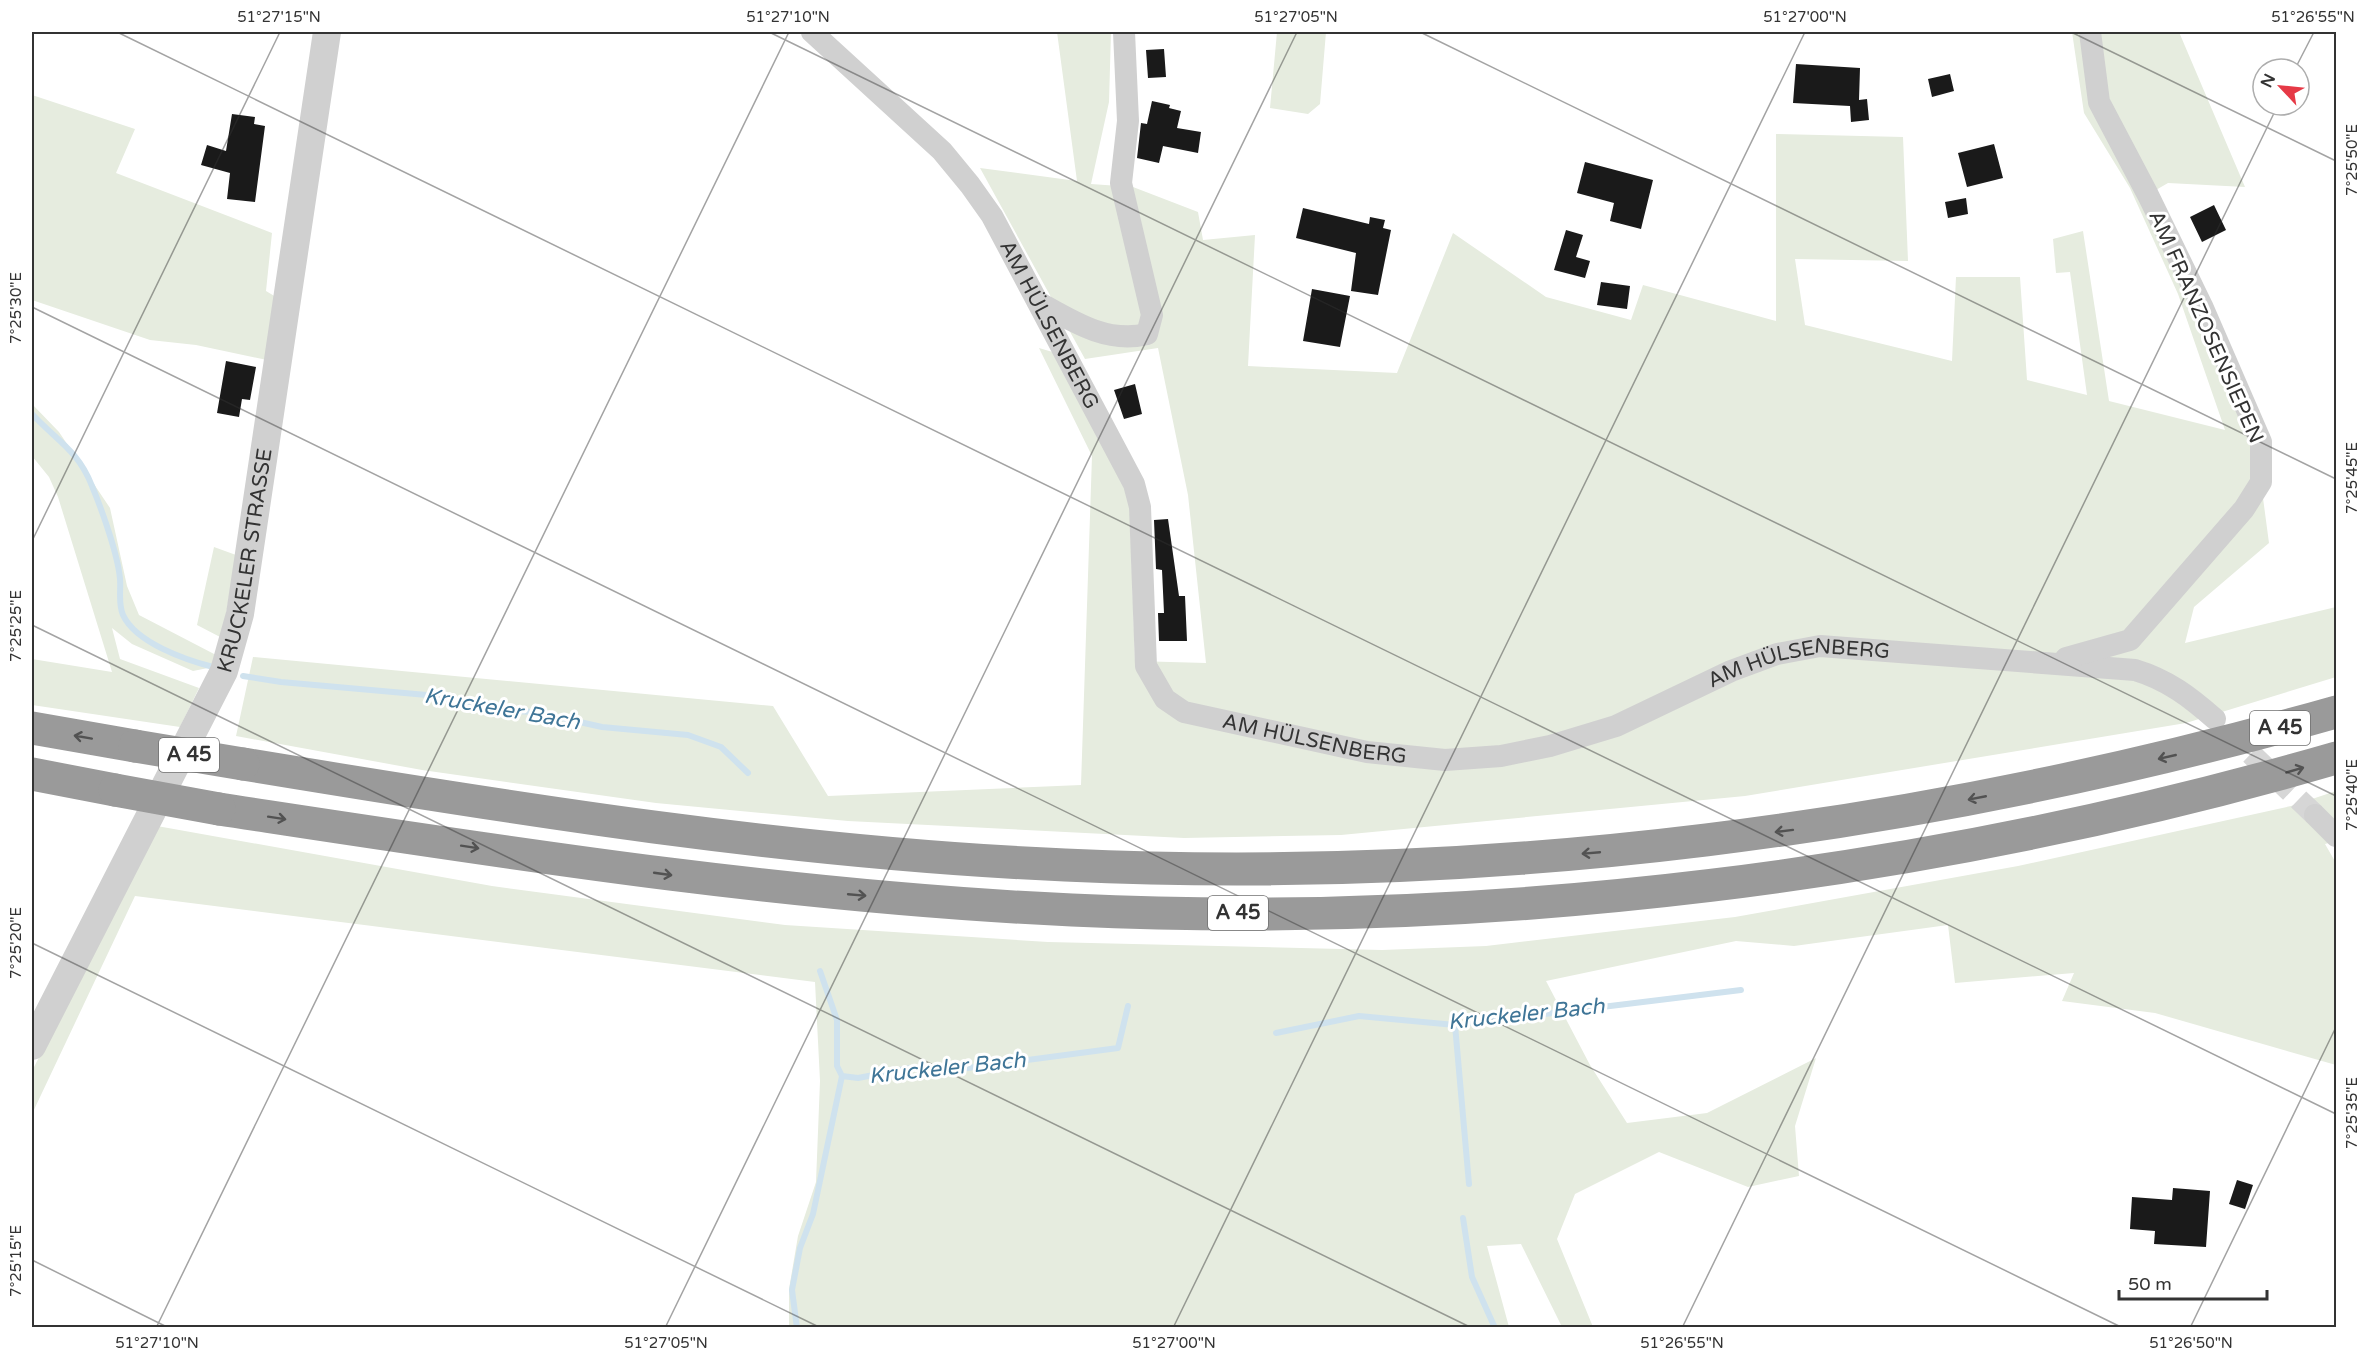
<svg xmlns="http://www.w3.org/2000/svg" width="2368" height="1359" viewBox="0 0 2368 1359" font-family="'Varela Round',sans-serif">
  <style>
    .green { fill: #e6ecdf }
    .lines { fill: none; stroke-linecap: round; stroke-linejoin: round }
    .stream { stroke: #cfe2ee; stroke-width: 6 }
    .building { fill: #1a1a1a }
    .minor-tunnel { stroke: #d6d6d6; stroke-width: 22; stroke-dasharray: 22 11; stroke-linecap: butt }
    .minor { stroke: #d0d0d0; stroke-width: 22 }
    .tertiary { stroke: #d0d0d0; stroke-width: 28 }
    .motorway { stroke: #9a9a9a; stroke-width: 33 }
    .motorway-bridge { stroke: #9a9a9a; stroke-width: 33 }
    .oneway { stroke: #525252 }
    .ticks { fill: none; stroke: #333; stroke-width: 1.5; stroke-opacity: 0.45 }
    .labels { text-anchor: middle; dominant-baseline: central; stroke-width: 6; stroke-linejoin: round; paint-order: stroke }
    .shield { fill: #fff; stroke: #707070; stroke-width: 1.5 }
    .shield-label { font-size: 20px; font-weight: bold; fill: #333 }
    .street-label { font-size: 21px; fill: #333; stroke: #fff }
    .water-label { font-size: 22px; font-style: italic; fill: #3f7597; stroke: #fff }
    .neatline { fill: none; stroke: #333; stroke-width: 2 }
    .ticks-label { font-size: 15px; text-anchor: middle; fill: #333 }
  </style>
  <rect width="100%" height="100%" fill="#fff"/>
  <path class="green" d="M 1057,32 L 1111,32 L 1109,102 L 1091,184 L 1133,187 L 1198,212 L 1203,240 L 1255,235 L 1248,366 L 1397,373 L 1453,233 L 1546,297 L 1631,320 L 1643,285 L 1776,321 L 1776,134 L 1903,137 L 1908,261 L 1795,259 L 1805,325 L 1952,361 L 1956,277 L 2020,277 L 2027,380 L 2087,395 L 2070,272 L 2056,273 L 2053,239 L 2083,231 L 2109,401 L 2225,430 L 2178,294 L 2130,188 L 2084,113 L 2072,32 L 2179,32 L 2245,187 L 2168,183 L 2149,194 L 2255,438 L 2269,543 L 2194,607 L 2185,643 L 2336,607 L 2336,677 L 2186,723 L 1745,796 L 1341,835 L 1184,838 L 848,821 L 656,803 L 422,770 L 236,736 L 253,657 L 773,706 L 828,796 L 1081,785 L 1092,456 L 1039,348 L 1056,353 L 1129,486 L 1135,661 L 1206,663 L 1188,495 L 1158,348 L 1085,359 L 980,168 L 1077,181 Z
    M 1277,32 L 1326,32 L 1320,104 L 1308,114 L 1270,108 Z
    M 32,95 L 135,129 L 116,173 L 272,233 L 266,291 L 276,297 L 267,360 L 196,345 L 150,340 L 32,300 Z
    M 32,404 L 59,432 L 110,508 L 127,586 L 139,615 L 216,655 L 213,667 L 193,671 L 132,644 L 112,628 L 120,659 L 199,688 L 180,727 L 32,705 L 32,659 L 112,672 L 58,497 L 49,477 L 32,456 Z
    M 214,547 L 236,555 L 222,638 L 197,625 Z
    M 2336,791 L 2336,841 L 2325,844 L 2336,863 L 2336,1065 L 2155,1013 L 2062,1001 L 2074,973 L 1955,983 L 1948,925 L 1794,946 L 1736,941 L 1546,981 L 1590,1065 L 1627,1123 L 1707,1113 L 1816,1058 L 1795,1126 L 1799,1176 L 1748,1187 L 1659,1152 L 1575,1194 L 1557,1239 L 1593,1327 L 1562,1327 L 1521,1244 L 1487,1246 L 1509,1327 L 789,1327 L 789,1289 L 798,1236 L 816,1182 L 820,1081 L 815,982 L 135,896 L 32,1114 L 32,1071 L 157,826 L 492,886 L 785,925 L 1048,942 L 1382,950 L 1486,946 L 1735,917 L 2018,866 L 2291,806 Z"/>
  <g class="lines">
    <path class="stream" d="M 32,414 C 56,440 78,450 92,486 C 102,510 118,555 120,579 C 121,591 118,604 123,615 C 136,643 186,660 213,667
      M 243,676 L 281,682 L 438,696 L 490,710 L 535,712 L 602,727 L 688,735 L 721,747 L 748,773
      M 820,971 L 837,1020 L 837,1066 L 842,1076 L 858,1078 L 910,1068 L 945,1071 L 1118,1048 L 1128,1006
      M 1455,1025 L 1469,1184
      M 1276,1033 L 1359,1016 L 1455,1025 L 1741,990
      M 1463,1218 L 1472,1277 L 1495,1328
      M 797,1328 L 792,1290 L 800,1248 L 813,1214 L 842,1076"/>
  </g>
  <path class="building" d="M 1164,49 L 1166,77 L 1148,78 L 1146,50 Z
    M 1796,64 L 1860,68 L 1859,100 L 1867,99 L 1869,120 L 1851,122 L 1850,106 L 1793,103 Z
    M 1950,74 L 1954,91 L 1932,97 L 1928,79 Z
    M 1152,101 L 1170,105 L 1169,108 L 1181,111 L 1177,128 L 1201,132 L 1198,153 L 1163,146 L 1159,163 L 1137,158 L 1141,123 L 1147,124 Z
    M 232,114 L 255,117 L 254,124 L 265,126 L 255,202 L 227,199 L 230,173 L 201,165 L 207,145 L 226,151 Z
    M 1994,144 L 2003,178 L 1967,187 L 1958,153 Z
    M 1585,162 L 1653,180 L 1641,229 L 1610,221 L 1614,203 L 1577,193 Z
    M 1966,198 L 1968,214 L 1948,218 L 1945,202 Z
    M 2214,205 L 2226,230 L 2202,242 L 2190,217 Z
    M 1303,208 L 1369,224 L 1370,217 L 1385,220 L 1383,228 L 1391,230 L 1378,295 L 1351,291 L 1356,253 L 1296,238 Z
    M 1566,230 L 1583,235 L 1576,257 L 1590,261 L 1585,278 L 1554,270 Z
    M 1601,282 L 1630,286 L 1627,309 L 1597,305 Z
    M 1312,289 L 1350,296 L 1340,347 L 1303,341 Z
    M 226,361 L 256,367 L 250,400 L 242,399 L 239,417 L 217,413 Z
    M 1135,384 L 1142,414 L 1124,419 L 1114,390 Z
    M 1168,519 L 1179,596 L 1185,596 L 1187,641 L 1159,641 L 1158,613 L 1164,613 L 1162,570 L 1156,569 L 1154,520 Z
    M 2237,1180 L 2253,1185 L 2245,1209 L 2229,1204 Z
    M 2173,1188 L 2210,1191 L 2206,1247 L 2154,1244 L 2155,1231 L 2130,1229 L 2132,1197 L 2172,1200 Z"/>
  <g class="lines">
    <path class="minor-tunnel" d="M 2227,731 L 2315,815"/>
    <g class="minor">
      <path id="s1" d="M 812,32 L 942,151 L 970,185 L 992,216 L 1134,484 L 1140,507 L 1146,666 L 1165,699 L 1184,712 L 1367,752 L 1445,760 L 1501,756 L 1550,746 L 1616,726 L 1731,671 L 1777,654 L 1820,646 L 2135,670 C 2168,680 2190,697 2215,719"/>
      <path d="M 1038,302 C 1072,321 1107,344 1147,334 L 1152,315 L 1121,183 L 1128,121 L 1124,32"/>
      <path d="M 2066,658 L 2130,640 L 2244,509 L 2261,482 L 2261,442 L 2202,306 L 2148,195 L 2099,102 L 2090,32"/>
      <path d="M 2315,815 L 2336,836"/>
    </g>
    <path class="tertiary" id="s2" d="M 32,1046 L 224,671 L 240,614 L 327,32"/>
    <path class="motorway" d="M 32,728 L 135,746
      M 243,764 C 516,809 789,853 1065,865 C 1494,885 1924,829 2336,712
      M 32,774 L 115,790
      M 219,809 C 502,852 785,897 1072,910 C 1493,930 1932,875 2336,758"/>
    <path class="motorway-bridge" d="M 135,746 L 243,764
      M 115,790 L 219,809"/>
  </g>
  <defs><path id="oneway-shaft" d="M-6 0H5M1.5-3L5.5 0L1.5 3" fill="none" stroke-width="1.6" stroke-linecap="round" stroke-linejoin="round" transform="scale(1.5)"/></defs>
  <g class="oneway">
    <use href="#oneway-shaft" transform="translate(83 737) rotate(-170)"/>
    <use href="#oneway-shaft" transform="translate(2167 757) rotate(167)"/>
    <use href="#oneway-shaft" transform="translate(2295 770) rotate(-16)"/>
    <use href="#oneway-shaft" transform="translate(1977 798) rotate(169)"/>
    <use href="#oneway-shaft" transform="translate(277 818) rotate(9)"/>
    <use href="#oneway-shaft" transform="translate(1784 831) rotate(173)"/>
    <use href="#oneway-shaft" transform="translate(470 847) rotate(9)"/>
    <use href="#oneway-shaft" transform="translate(1591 853) rotate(175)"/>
    <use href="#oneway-shaft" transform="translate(663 874) rotate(8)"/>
    <use href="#oneway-shaft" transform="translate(857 895) rotate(5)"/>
  </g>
  <path class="ticks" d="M 117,32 L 2336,1114M 769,32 L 2336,796M 1420,32 L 2336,479M 2071,32 L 2336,161M 2295,69 L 2314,32M 32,307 L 2123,1328M 32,541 L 280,32M 32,625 L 1472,1328M 32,943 L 821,1328M 32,1260 L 169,1328M 156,1328 L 789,32M 665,1328 L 1297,32M 1173,1328 L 1805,32M 1682,1328 L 2278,105M 2190,1328 L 2336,1027"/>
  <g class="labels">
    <g class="shield">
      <rect x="2250" y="711" width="60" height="34" rx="4.5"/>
      <rect x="159" y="738" width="60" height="34" rx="4.5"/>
      <rect x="1208" y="896" width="60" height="34" rx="4.5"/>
    </g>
    <g class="shield-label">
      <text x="2280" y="728">A 45</text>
      <text x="189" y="755">A 45</text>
      <text x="1238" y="913">A 45</text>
    </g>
    <g class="street-label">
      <text stroke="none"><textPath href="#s1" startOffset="381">AM HÜLSENBERG</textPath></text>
      <text transform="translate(2206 327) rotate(66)">AM FRANZOSENSIEPEN</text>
      <text stroke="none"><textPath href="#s2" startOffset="534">KRUCKELER STRASSE</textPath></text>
      <text stroke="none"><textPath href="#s1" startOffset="1443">AM HÜLSENBERG</textPath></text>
      <text stroke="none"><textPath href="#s1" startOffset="939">AM HÜLSENBERG</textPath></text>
    </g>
    <g class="water-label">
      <text transform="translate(502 709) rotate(10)">Kruckeler Bach</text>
      <text transform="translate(1526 1014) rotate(-6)">Kruckeler Bach</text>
      <text transform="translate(947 1068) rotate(-6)">Kruckeler Bach</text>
    </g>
  </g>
  <rect width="2368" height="1359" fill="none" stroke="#ffffff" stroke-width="66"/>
  <g transform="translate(2281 87) rotate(296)"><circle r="28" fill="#ffffff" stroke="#adadad" stroke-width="1.5"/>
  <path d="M0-4.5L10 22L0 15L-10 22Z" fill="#e63946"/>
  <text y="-9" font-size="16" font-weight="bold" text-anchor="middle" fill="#333333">N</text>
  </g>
  <path d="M2119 1290v9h148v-9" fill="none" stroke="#333333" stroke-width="3"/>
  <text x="2128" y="1290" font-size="18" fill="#333333" stroke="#ffffff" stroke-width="4.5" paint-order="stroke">50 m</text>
  <rect x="33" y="33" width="2302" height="1293" class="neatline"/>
  <g class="ticks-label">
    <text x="279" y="22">51°27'15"N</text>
    <text x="788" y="22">51°27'10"N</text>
    <text x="1296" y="22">51°27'05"N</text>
    <text x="1805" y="22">51°27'00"N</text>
    <text x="2313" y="22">51°26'55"N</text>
    <text transform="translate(2352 160) rotate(-90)" y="5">7°25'50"E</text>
    <text transform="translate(16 308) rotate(-90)" y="5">7°25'30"E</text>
    <text transform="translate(2352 478) rotate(-90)" y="5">7°25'45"E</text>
    <text transform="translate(16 626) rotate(-90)" y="5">7°25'25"E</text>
    <text transform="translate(2352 795) rotate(-90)" y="5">7°25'40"E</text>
    <text transform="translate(16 943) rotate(-90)" y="5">7°25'20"E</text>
    <text transform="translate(2352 1113) rotate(-90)" y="5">7°25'35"E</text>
    <text transform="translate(16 1261) rotate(-90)" y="5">7°25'15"E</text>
    <text x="157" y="1348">51°27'10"N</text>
    <text x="666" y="1348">51°27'05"N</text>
    <text x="1174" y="1348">51°27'00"N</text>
    <text x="1682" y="1348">51°26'55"N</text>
    <text x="2191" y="1348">51°26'50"N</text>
  </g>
</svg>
